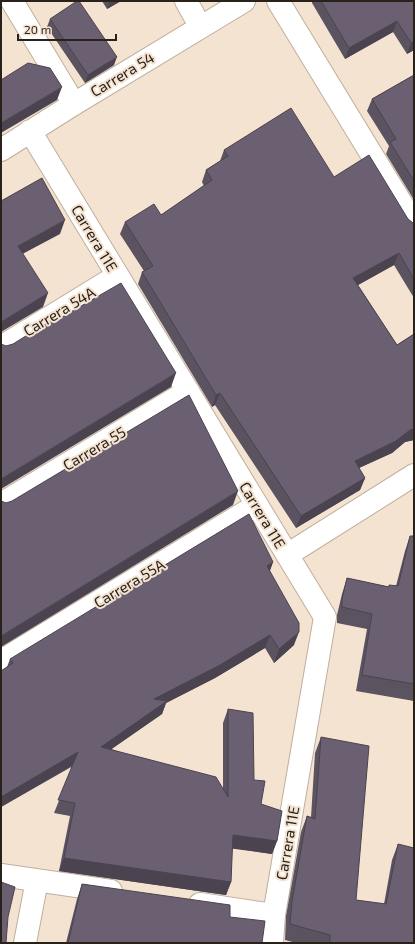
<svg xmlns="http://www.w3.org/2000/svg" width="415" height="944" viewBox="0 0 415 944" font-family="'Exo 2',sans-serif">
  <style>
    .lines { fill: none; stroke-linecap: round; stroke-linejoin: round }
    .street-casing { stroke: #c0af9e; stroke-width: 24 }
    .street { stroke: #fff; stroke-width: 22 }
    .wall { fill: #5c5361 }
    .shaded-wall { fill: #4b434f }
    .building { fill: #6b6071; stroke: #4b434f }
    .labels { text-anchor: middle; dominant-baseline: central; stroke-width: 4; stroke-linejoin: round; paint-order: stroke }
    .street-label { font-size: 15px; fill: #28221b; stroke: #f5e3d1 }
  </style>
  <rect width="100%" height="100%" fill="#f5e3d1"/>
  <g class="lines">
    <g class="street-casing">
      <path id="street" d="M 12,1 L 74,104
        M 186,1 L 200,26
        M 278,1 L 414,224
        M 30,131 L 325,617 L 274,915 L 272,943
        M 1,150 L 74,104 L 244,1
        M 1,347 L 117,276
        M 1,504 L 188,391
        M 287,555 L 414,475
        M 1,661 L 257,505
        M 1,875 L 111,891
        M 200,904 L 274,915
        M 25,943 L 37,880"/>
    </g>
    <use href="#street" class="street"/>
  </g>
  <path class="wall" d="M 102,1 L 121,1 L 107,9 Z
    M 312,1 L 414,1 L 414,50 L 407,54 L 393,32 L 345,59 L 312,3 Z
    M 50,19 L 114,65 L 85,83 L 47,27 Z
    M 414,75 L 414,200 L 386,154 L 389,146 L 367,111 L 372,99 Z
    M 224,150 L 334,177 L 408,219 L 413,223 L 414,224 L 414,298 L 394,265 L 358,285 L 397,345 L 414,334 L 414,440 L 405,442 L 392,453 L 359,468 L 365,478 L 360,490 L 296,528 L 215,405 L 212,407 L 138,284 L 142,272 L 144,271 L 120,234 L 125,222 L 161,215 L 204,186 L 202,182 L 206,170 L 220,161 Z
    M 410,536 L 414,536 L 414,701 L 356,691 L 367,629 L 337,623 L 337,615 L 342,594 L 347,578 L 389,587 L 396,586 L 405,551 Z
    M 273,562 L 270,571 L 294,645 L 274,663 L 265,648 L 215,678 L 166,703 L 162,714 L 111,749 L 223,789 L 223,723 L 228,709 L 254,780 L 261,804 L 277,841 L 272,854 L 232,848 L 231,882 L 226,895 L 59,871 L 70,816 L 54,813 L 73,766 L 1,807 L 1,671 L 7,667 L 10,659 Z
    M 321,737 L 356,900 L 384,904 L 392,860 L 398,844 L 414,943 L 296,943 L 285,940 L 286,916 L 301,832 L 307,816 L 311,817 L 315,753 Z
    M 82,884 L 230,917 L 262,943 L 66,943 L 77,899 Z"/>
  <path class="shaded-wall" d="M 110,1 L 121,1 L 107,9 Z
    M 397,21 L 393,32 L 345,59 L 349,48 Z
    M 414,41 L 414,50 L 407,54 L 411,43 Z
    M 117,57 L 114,65 L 85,83 L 88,75 Z
    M 62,87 L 57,100 L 1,133 L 1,123 Z
    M 65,220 L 60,234 L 13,259 L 18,246 Z
    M 399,253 L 394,265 L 349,290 L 353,278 Z
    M 48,293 L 43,307 L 1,332 L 1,322 Z
    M 176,373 L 171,387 L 1,489 L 1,479 Z
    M 220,393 L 215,405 L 212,407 L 216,395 Z
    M 414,429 L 414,440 L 405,442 L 392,453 L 350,472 L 355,461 L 410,430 Z
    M 365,478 L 360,490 L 296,528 L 301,516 Z
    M 238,491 L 233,505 L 1,647 L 1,636 Z
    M 273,562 L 268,575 L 267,566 Z
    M 299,632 L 294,645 L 274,663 L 279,649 Z
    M 270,635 L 265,648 L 215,678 L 166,703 L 162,714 L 96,760 L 101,747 L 154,699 Z
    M 78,752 L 73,765 L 1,807 L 1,797 Z
    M 233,835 L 277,841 L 272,854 L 228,848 Z
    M 64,858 L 231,882 L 226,895 L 59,871 Z"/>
  <path class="building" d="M 77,1 L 79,1 L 117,57 L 88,75 L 50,19 Z
    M 321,1 L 414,1 L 414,41 L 411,43 L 397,21 L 349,48 Z
    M 28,63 L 50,68 L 62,87 L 1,123 L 1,80 Z
    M 414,75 L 414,181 L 390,142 L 396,139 L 372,99 Z
    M 291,108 L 334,177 L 369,155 L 408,219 L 413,223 L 414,224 L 414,279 L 399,253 L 353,278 L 397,345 L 414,334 L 414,429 L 410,430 L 396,441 L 355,461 L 365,478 L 301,516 L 220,393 L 216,395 L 142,272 L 153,266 L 125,222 L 154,204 L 161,215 L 212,180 L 206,170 L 228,156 L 224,150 Z
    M 42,178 L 65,220 L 18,246 L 48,293 L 1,322 L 1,201 Z
    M 121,283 L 176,373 L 1,479 L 1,344 L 6,346 L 13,344 L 61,314 L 62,317 Z
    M 189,395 L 238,491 L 1,636 L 1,501 L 6,503 L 12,501 Z
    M 249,514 L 273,562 L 267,566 L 299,623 L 299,632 L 279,649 L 270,635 L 220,665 L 154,699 L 167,701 L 101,747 L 216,777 L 228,797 L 228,709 L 253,713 L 254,780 L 265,781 L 261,804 L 282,811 L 277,841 L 233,835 L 231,882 L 64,858 L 75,803 L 58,800 L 78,752 L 1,797 L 1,671 L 13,663 L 10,659 Z
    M 410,536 L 414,536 L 414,684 L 362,675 L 372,614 L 342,607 L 342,599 L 347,578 L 389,587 L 389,585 L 398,586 Z
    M 321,737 L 369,746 L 356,900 L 386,904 L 398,844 L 414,848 L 414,943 L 330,943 L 330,935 L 290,924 L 292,901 L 307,816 L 315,819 Z
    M 1,882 L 15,887 L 8,917 L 6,943 L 1,943 Z
    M 82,884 L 230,905 L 230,917 L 265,921 L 262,943 L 68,943 Z"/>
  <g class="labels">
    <g class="street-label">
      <text transform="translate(122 74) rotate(-31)">Carrera 54</text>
      <text transform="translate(95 238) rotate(59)">Carrera 11E</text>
      <text transform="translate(59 311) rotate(-31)">Carrera 54A</text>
      <text transform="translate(94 448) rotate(-31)">Carrera 55</text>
      <text transform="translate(263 515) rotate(59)">Carrera 11E</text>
      <text transform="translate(129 583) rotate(-31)">Carrera 55A</text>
      <text transform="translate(287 843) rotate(-80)">Carrera 11E</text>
    </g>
  </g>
  <rect width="415" height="944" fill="none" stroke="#28221b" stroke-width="4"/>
  <path d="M18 34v6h98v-6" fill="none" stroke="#28221b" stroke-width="2"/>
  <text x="24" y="34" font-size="12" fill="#28221b" stroke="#f5e3d1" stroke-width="3" paint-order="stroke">20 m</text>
</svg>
